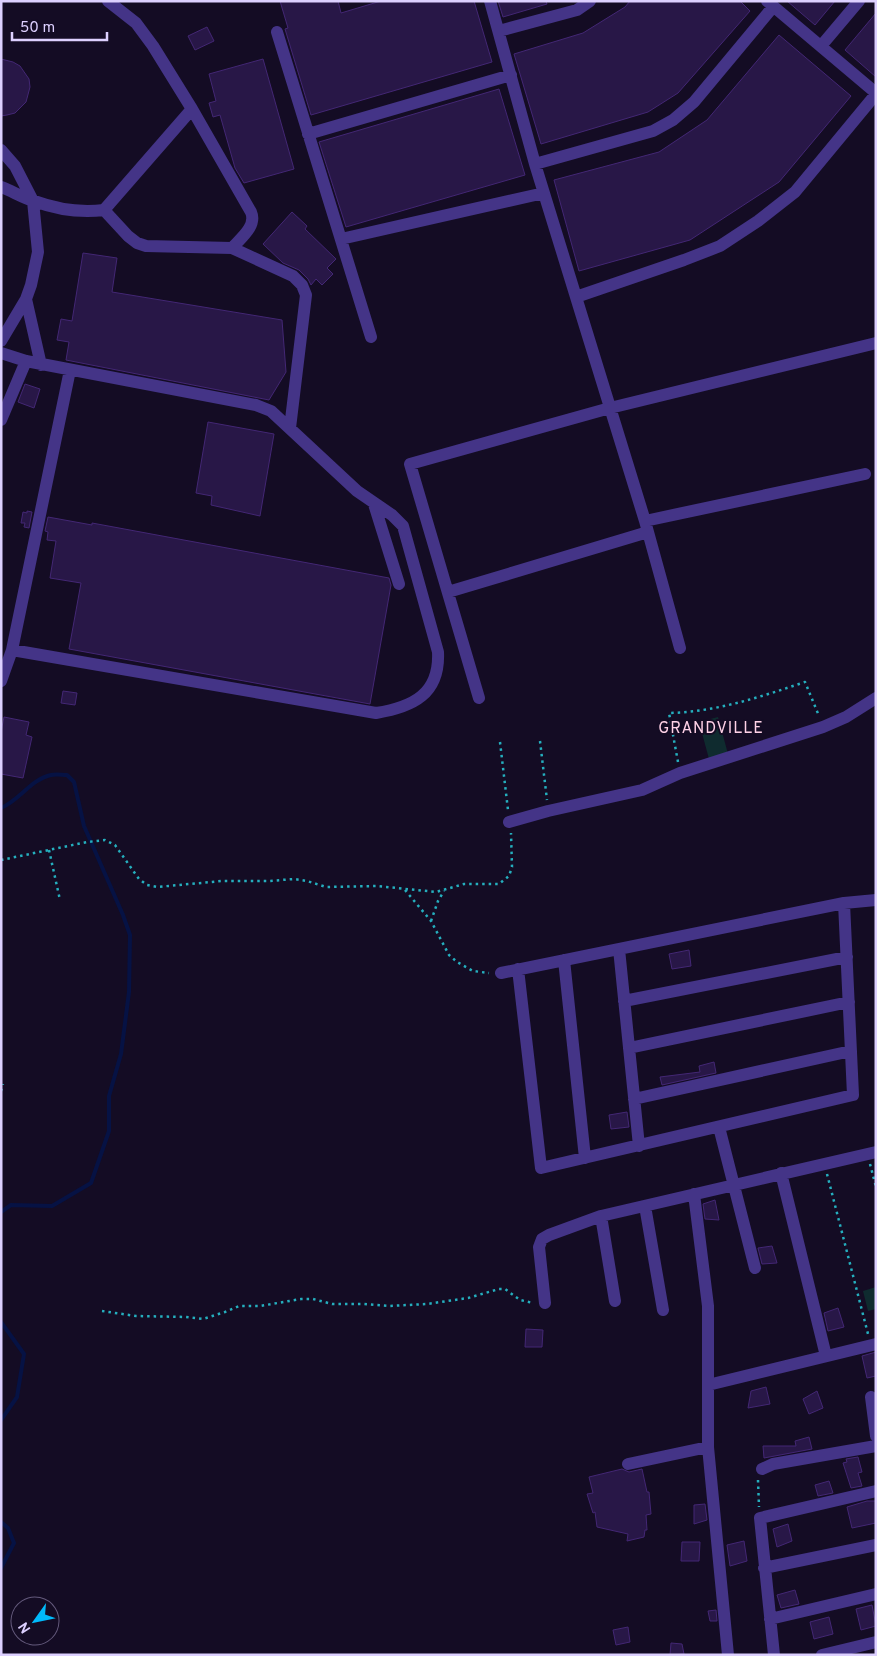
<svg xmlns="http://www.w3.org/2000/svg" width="877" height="1656" viewBox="0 0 877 1656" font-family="Overpass,sans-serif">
<rect width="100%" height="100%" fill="#140c24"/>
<!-- green -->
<path fill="#0f2b2f" d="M718,717l10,37 -19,5 -10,-37z
M876,1287v22l-8,2 -5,-20z"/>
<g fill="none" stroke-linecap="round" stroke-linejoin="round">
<!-- stream -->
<path stroke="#061244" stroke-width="4" d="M1,808c19,-8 30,-29 50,-33 5,-1 11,0 16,0l7,7 10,44 39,89 7,20 -1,57 -8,62 -12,42v35l-18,52 -39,23 -41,-1 -10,7
M1,1322l23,32 -7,43 -16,23
M1,1522l7,6 6,15 -13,25"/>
</g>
<!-- building -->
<path fill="#281747" stroke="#432774" d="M280,1h58l3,12 40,-12h93l18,61 -181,53 -26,-86 3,-1z
M498,1h48l1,3 -44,13z
M630,1h110l10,10 -72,82 -30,19 -107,32 -27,-90 69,-21 42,-26z
M787,1h48l-20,24z
M876,13v64l-31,-27z
M207,27l7,14 -19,9 -7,-14z
M779,35l72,61 -72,86 -89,58 -111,31 -25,-91 105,-28 48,-32z
M1,59l12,3 7,4 9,13 1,8 -4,15 -11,11 -8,2 -6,1z
M263,59l31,110 -50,14 -9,-15 -15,-53 -7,2 -4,-14 7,-2 -7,-27z
M499,89l26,86 -179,52 -27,-85z
M292,212l15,14 -2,3 31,30 -9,9 6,6 -11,11 -6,-6 -5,6 -3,-6 -9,-9 -16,-7 -20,-19z
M83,253l34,5 -5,34 170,28 4,52 -17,28 -203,-40 3,-18 -12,-2 4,-21 11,2z
M25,384l15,5 -6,19 -16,-6z
M208,422l66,12 -14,82 -49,-11 1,-9 -16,-3z
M27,511l5,1 -3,16 -5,-1 1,-4h-4l2,-11 4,1z
M48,517l44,8v-2l297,55 2,7 -21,119 -301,-55 12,-66 -31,-5 6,-37 -9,-1 1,-8 -3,-1z
M63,691l14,2 -2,12 -14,-2z
M4,717l25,5 -3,13 6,2 -9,41 -22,-4v-42z
M689,950l2,16 -19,3 -3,-15z
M714,1062l2,11 -54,12 -2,-8 40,-5 -1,-6z
M627,1112l2,15 -18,2 -2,-14z
M715,1200l4,20 -14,-1 -2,-15z
M772,1246l5,17 -15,1 -4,-16z
M838,1308l6,19 -16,4 -4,-18z
M526,1329l17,1 -1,17h-17z
M876,1352v24l-9,2 -5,-22z
M766,1387l4,17 -22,4 3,-17z
M817,1391l6,17 -14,6 -6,-15z
M809,1437l3,12 -48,9 -1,-12h33l-1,-5z
M858,1457l4,15 -4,1 4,13 -11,2 -8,-25 4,-1 -1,-3z
M622,1469l7,3 13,-3 5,23h2l2,22 -5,1 1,15h-2l-1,7 -17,4 1,-7 -31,-7 -2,-15 -2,1 -6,-19 6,-1 -4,-16z
M829,1481l4,12 -15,3 -3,-11z
M867,1501h9v22l-24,5 -5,-21z
M705,1504l2,16 -13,4v-19z
M788,1524l4,17 -15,6 -4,-18z
M744,1541l3,20 -17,5 -3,-21z
M682,1542h18l-1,19h-18z
M795,1590l4,14 -18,4 -4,-13z
M872,1605l4,21 -15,4 -5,-21z
M716,1610l1,11h-7l-2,-10z
M829,1617l4,17 -19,5 -4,-17z
M628,1627l2,15 -14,3 -3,-15z
M671,1643l11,1 2,10 -14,1z"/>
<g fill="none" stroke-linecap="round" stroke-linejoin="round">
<!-- path -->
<path stroke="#25afbe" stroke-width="2.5" stroke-dasharray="2.5 4" stroke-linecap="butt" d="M540,741l7,59
M500,742l8,68
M678,762l-9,-49c47,-1 91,-16 136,-31l14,34
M49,850l11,50
M1,860l86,-18 18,-2 10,5 24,34 8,6 10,2 65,-6h47l25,-2 13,2 19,6 51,-1 59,6 28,-8h35l10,-8 3,-9 -1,-34
M405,890l26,31 18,34 8,7 16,9 16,2
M431,921l7,-20 6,-10
M1,1091l2,-7
M870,1164l6,23
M827,1174l41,160
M102,1311l34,5 50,1 17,2 22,-7 14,-6h21l41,-7h12l19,5h32l25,2 38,-2 41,-6 31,-9h6l15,11 13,3
M758,1480l1,27"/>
<!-- minor -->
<path stroke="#443487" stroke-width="12" d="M108,1l28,22 17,23 39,63 59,103c6,14 -10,26 -19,36
M490,1l45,163 110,357 35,127
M767,1l109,92
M499,31l78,-21 13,-9
M277,32l94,305
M821,46l38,-45
M308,134l203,-59
M1,150l14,16 18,35 5,51 -7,33 -5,14 -25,42
M535,164l118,-33 20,-11 21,-18 79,-95
M1,187c11,4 22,11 33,14 22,8 47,12 70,9l88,-101
M104,210l24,26 9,7 9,3 86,2 61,28 9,9 4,10 -16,133
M341,239l203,-46
M576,297l108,-37 36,-14 38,-25 37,-29 81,-98
M26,299l15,66
M1,353l25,8 230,44 15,6 86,80 35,24 11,11 35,126c2,42 -25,55 -62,61l-364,-63
M1,420l25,-59
M374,504l25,80
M645,521l220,-47
M448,592l200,-60
M1,681l11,-31 58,-280
M479,698l-69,-234 200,-56 266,-65
M509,822l39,-11 94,-21 38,-17 143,-46 23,-10 30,-19
M619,949l20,197
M564,960l21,198
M518,969l23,199 312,-73 -9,-192
M501,973l343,-70 32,-3
M624,1001l223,-44
M629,1048l220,-46
M634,1099l217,-48
M719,1127l36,141
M781,1173l45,183
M694,1194l14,112v141l20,208
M645,1206l18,104
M601,1216l14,85
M545,1303l-6,-56 3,-8 7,-4 52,-19 275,-64
M708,1385l168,-41
M871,1397l5,39
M628,1464l80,-17
M762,1469l11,-5 103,-18
M764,1568l112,-23
M770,1619l106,-25
M774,1655l-14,-137 116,-27
M822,1655l54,-13"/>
</g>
<g text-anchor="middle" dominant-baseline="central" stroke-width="4" stroke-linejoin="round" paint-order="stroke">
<!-- neighbourhood labels -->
<g font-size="16" letter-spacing="1" fill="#ffd2e7" stroke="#140c24">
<text x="711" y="729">GRANDVILLE</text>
</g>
</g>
<!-- border -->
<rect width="877" height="1656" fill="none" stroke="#ddd0ff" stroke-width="5"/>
<!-- north arrow -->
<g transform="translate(35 1621) rotate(237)"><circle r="24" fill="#140c24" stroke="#645a7c"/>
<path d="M0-4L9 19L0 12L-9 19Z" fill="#00bafb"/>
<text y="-8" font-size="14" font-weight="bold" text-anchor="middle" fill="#ddd0ff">N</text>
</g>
<!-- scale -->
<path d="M12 32v8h95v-8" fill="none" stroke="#ddd0ff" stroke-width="2.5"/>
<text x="20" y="32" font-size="15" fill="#ddd0ff" stroke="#140c24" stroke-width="4" paint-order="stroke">50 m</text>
</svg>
